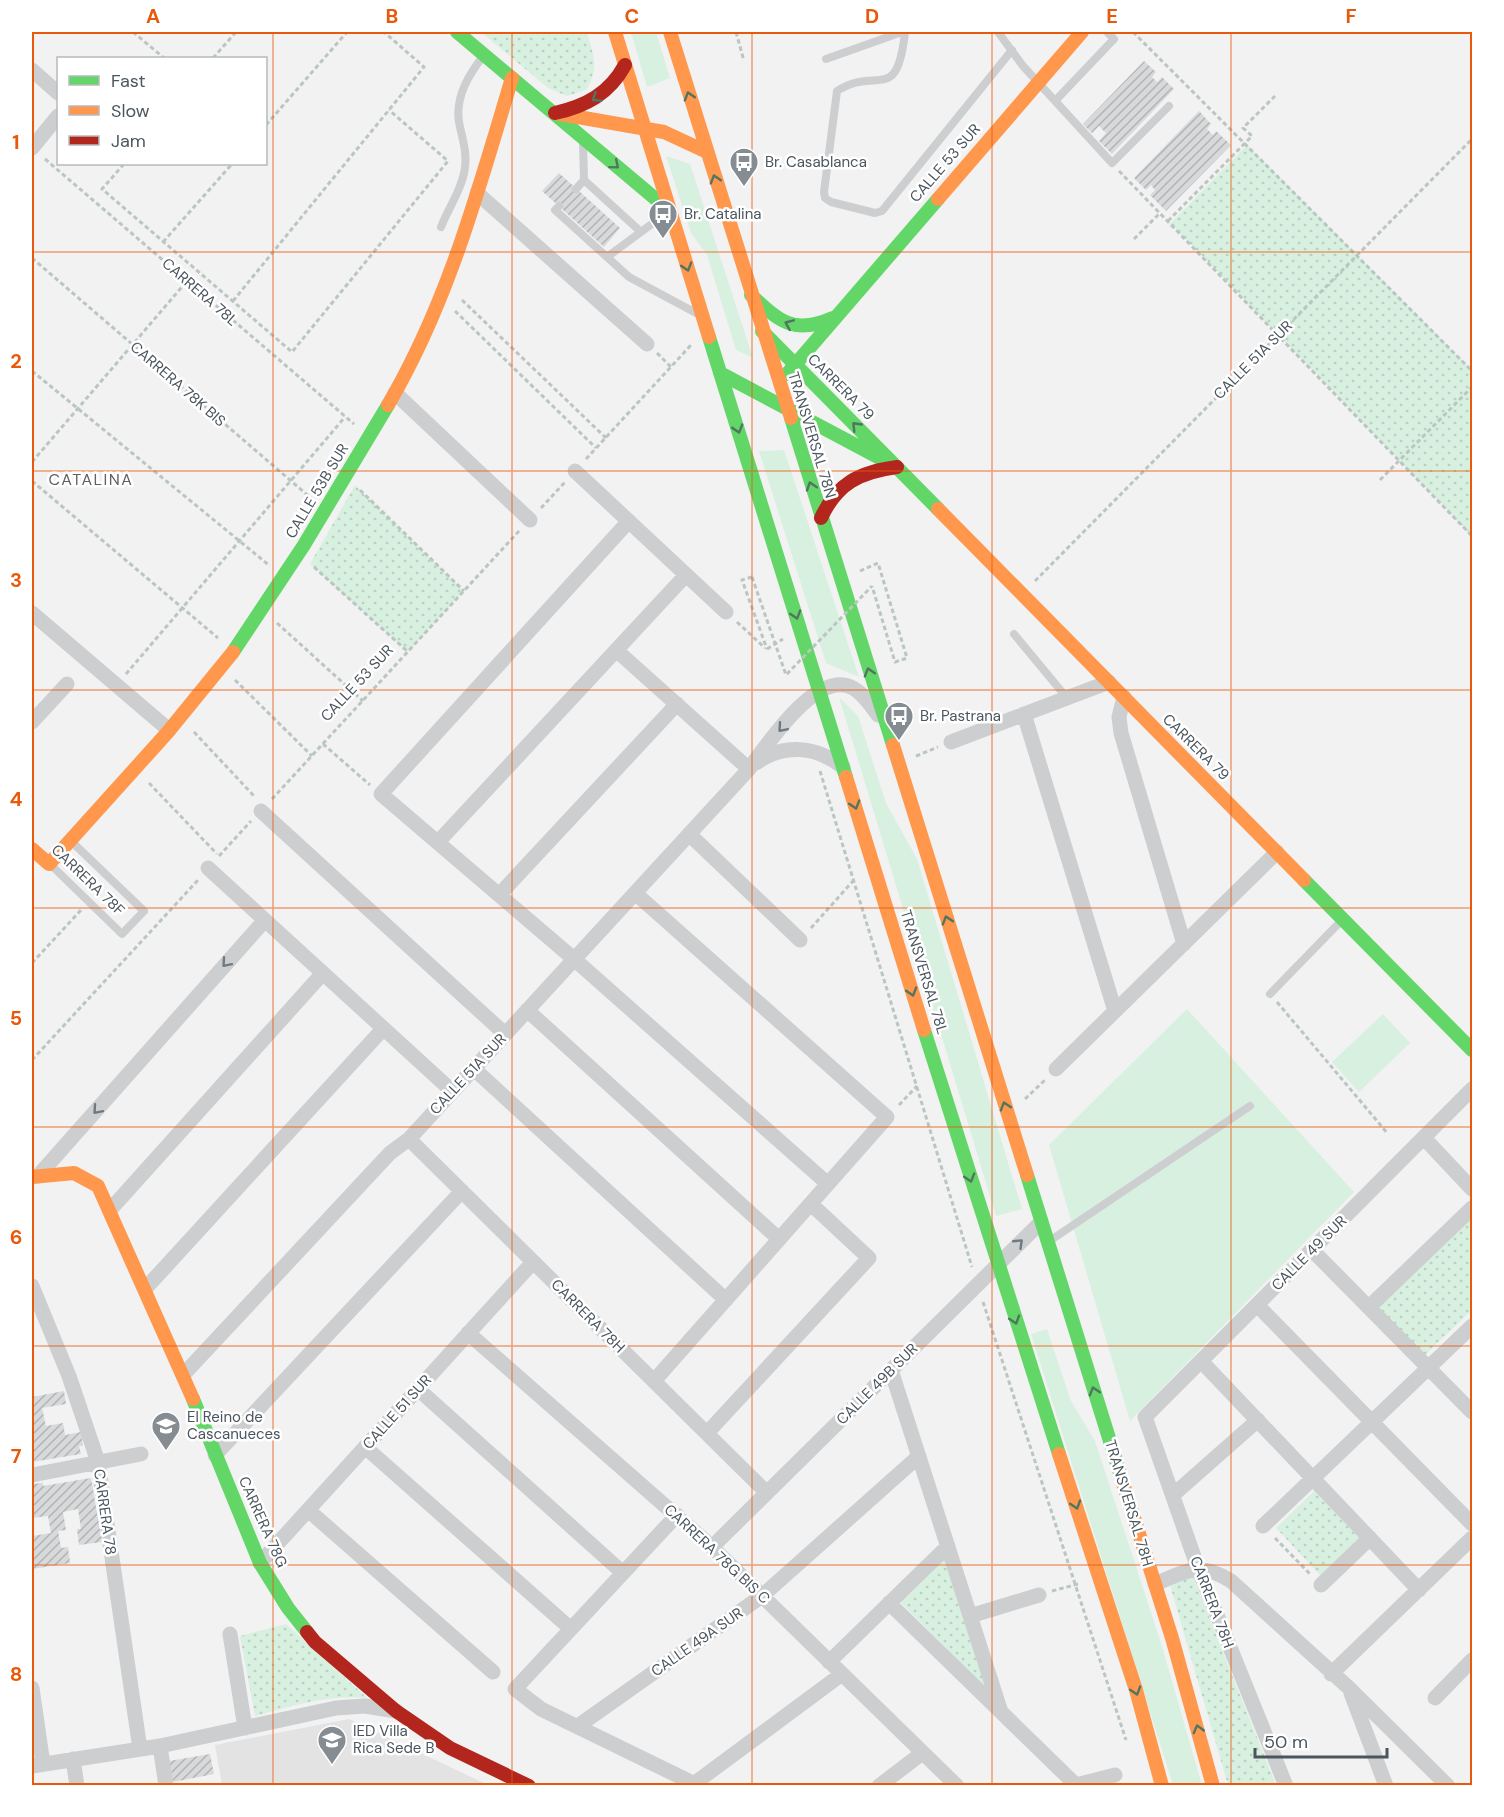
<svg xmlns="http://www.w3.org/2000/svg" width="1504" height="1817" viewBox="0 0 1504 1817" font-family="'DM Sans',sans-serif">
<defs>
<pattern id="park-dots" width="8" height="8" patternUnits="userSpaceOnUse" patternTransform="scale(1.5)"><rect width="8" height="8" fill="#d8f0e0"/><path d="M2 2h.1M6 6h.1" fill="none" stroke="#bbd0c3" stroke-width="1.8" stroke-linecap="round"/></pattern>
<pattern id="building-hatch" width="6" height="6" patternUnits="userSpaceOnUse" patternTransform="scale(1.5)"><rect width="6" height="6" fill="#d8d9da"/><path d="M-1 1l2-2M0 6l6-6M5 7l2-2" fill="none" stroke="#b1b3b4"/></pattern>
</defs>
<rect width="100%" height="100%" fill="#f2f2f2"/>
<!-- education -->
<path fill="#e4e3e4" d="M349,1719l139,66h-266l-7,-40z"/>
<!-- grass -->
<path fill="#d8f0e0" d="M631,32h25l14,46 -23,9z
M666,156l24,8 63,194 -17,-8 -29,-95 -16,-22z
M784,450l75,227 -33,-14 -67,-212z
M839,697l19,19 28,87 31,56 105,350 -26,7z
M1187,1009l167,183 -224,229 -81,-276z
M1383,1014l27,29 -51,49 -27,-30z
M1047,1329l24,72 24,40 66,202 41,142h-29l-142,-451z"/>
<!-- park -->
<path fill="url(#park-dots)" d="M481,32h106c6,23 13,36 -1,58l-19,6 -19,-8z
M1247,145l225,225v166l-301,-312 -4,3z
M355,485l109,106 -56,61 -98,-88z
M1472,1217v93l-49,47 -46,-49z
M1314,1491l45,47 -38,38 -45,-48z
M944,1560l44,129 -87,-86z
M1193,1577l83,208h-48l-58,-200z
M286,1624l81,74c-39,-4 -75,8 -112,18l-15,-80z"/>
<!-- building -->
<path fill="url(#building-hatch)" d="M1144,61l12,11 -4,5 5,5 5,-5 12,12 -62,65 -13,-13 7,-8 -7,-7 -7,7 -9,-9z
M1199,111l12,13 -4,5 6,6 3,-4 15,14 -65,66 -16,-16 5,-5 -4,-5 -5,5 -12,-12z
M559,173l61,55 -16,19 -62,-56z
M64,1391l2,13 -24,4 4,18 17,-3 2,12 16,-3 2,14h-4l2,8 -49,8v-65z
M91,1478l11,64 -23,3 -2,-16h4l-3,-20 -15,3 3,18 -8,1 3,17 7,-1 2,16 -38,6v-33l19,-3 -3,-17 -16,2v-34l11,-1v3z
M210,1754l4,20 -41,8 -4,-21z"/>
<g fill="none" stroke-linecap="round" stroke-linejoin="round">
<!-- path -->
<path stroke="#bac6c2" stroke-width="3" stroke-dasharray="4.5 3" stroke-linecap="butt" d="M133,32l31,26
M736,32l8,29
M1133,32l339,339
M213,58l23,-26
M266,125l81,-93
M45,159l309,265
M124,164l-22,25 190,163 156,-191 -59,-51
M1119,171l353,365
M1168,221l84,-85 -9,-8 32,-32
M1134,239l26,-26
M163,242l69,-78
M32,258l280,241
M462,300l144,138
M233,301l191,-234 -40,-35
M455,311l141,137
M657,353l14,14
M32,371l238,195
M586,459l105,-114
M32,462l155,-181
M1380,480l92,-93
M32,481l186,157
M360,490l104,101
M541,508l24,-26
M314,567l94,85
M860,571l18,-8 29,95 -12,4 -23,-76
M752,577l-10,3 25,69
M1035,581l437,-442
M737,622l28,26
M277,623l86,78
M767,649l16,-10
M126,674l219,-257
M235,680l77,76
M194,732l61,65
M323,744l47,41
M916,756l22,-9
M820,771l152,496
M149,783l68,71
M272,799l248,-269
M219,856l32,-35
M811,928l42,-47
M32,963l49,-53
M1277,1002l111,132
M32,1060l167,-181
M1025,1099l21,-20
M899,1105l18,-19
M983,1302l143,438
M1275,1538l35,36
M1052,1591l26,-7"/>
<!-- lane -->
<path stroke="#ccced0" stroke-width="8" d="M905,32c-8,74 -28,33 -68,59l-13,101 1,6 6,4 44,11 7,-2 130,-161
M998,32l25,34 89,97 57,-57
M826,59l76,-27
M1055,101l59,-62 -7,-7
M584,180l57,52
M576,189l8,-9 -1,-38
M559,206l-4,4 74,67 67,36
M441,227c7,-18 22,-40 24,-60 2,-16 -3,-29 -6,-45 -4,-25 10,-48 25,-67
M607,257l61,-45
M1014,634l53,64
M51,865l71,69 22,-23 -72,-69
M1270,994l72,-74
M1051,1240l199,-134"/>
<!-- street -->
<path stroke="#ccced0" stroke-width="15" d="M32,70l26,23
M32,148l26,-32
M477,193l170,151
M395,393l135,127
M575,471l151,141
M629,521l-248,273 193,165 254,225
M32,613l137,117
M616,650l133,119
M1124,697l-5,20 2,16 63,211
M1024,714l91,297
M32,722l35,-38
M951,742l158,-60
M756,763c28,-20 60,-17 87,4
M261,811l244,223
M689,834l111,106
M438,842l248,-267
M208,868l244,223
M635,893l252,224 -233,264
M499,895l178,-191
M527,1010l252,229
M473,1068l253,232
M1056,1069l221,-217
M1424,1138l48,51
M409,1139l358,354
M38,1176l227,-256
M110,1210l213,-237
M1312,1250l160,162
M32,1286l37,90 29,86 42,287
M145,1289l238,-260
M1257,1305l215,219
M1369,1307l103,-99
M468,1333l244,214 245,239
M1201,1361l218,229
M891,1370l110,342
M183,1375l207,-222 19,-14 340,-370c18,-24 68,-101 104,-81 11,6 18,18 25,27
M418,1389l205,184
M707,1433l162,-175 -58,-54
M365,1447l206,182
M215,1455l247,-264
M32,1475l109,-21
M1173,1495l85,-75
M308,1510l185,162
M677,1515l-162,174 26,20 158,77
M1263,1526l209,-200
M712,1547l329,-325
M260,1563l273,-301
M1155,1584c31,-13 45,-23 76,-3l118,107 99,98
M1321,1585l49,-47
M889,1603l187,182 39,-10
M970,1616l69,-21
M230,1634l15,94
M829,1662l119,-116
M1331,1674l141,-136
M32,1688l11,76
M1351,1693l35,93
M1435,1698l37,-38
M578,1726l184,-130 157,-140
M160,1746l6,40
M73,1759l4,27
M32,1766l128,-20 176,-38 29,-2 31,5
M695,1783l147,-109
M879,1786l42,-32
M1286,1786l-88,-218 -53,-151 327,-328"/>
<!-- fast -->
<path stroke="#63d668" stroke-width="14" d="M457,32l213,179
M751,295c29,27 43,40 82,23
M762,331l176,178
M709,337l137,440
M720,373l158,84
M787,374l151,-175
M791,418l102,327
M233,652l71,-107 84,-140
M1304,880l168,170
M924,1030l135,424
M1027,1175l96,308
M193,1399l67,164 28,45 19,24"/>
<!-- slow -->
<path stroke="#ff974d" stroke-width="14" d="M615,32l94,305
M670,32l121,386
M555,113l109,19 43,20
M938,199l144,-167
M388,405c60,-102 90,-214 124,-327
M938,509l366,371
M893,745l134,430
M846,777l78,253
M32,849l17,15 118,-131 66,-81
M32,1177l42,-4 24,13 95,213
M1059,1454l77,236 26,96
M1123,1483l49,155 41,148"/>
<!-- jam -->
<path stroke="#b3261e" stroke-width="14" d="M555,113c31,-7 54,-19 70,-48
M821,518c16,-35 39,-46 76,-51
M307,1632l8,10 81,69 54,37 79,38"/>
<!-- path-bridge -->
<path stroke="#bac6c2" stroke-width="3" stroke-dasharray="4.5 3" stroke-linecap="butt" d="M752,577l34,98 86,-89"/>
</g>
<!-- one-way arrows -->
<defs><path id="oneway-chevron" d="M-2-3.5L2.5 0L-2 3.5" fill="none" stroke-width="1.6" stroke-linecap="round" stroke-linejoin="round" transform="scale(1.5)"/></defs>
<g stroke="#507560">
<use href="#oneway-chevron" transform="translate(689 96) rotate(-107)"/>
<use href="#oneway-chevron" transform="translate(596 98) rotate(147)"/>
<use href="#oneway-chevron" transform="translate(615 165) rotate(40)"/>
<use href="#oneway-chevron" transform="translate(715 179) rotate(-107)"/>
<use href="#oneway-chevron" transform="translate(687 267) rotate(73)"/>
<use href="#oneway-chevron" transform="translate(789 324) rotate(-157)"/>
<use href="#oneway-chevron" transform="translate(856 426) rotate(-134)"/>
<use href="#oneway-chevron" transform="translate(738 429) rotate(73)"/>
<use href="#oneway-chevron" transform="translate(811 486) rotate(-108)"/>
<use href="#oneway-chevron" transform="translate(796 615) rotate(73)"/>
<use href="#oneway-chevron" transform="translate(869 672) rotate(-107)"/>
<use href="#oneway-chevron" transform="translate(855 805) rotate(73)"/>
<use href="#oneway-chevron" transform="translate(947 920) rotate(-107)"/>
<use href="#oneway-chevron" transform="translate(912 992) rotate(73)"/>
<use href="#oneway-chevron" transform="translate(1005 1106) rotate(-107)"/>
<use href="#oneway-chevron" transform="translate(970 1178) rotate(73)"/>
<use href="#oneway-chevron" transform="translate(1015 1320) rotate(72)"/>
<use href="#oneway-chevron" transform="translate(1094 1391) rotate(-107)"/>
<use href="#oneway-chevron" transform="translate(1076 1505) rotate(72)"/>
<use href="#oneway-chevron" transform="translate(1136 1691) rotate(73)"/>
<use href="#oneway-chevron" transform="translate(1198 1729) rotate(-105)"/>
</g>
<g stroke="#717980">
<use href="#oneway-chevron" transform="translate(782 728) rotate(131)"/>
<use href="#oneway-chevron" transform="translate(226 963) rotate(131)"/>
<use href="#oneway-chevron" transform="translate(97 1110) rotate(131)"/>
<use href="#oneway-chevron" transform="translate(1019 1243) rotate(-44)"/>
</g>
<!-- grid -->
<path fill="none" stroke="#e8590c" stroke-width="1.5" stroke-opacity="0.55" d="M273,32v1754M512,32v1754M752,32v1754M992,32v1754M1231,32v1754M32,252h1440M32,471h1440M32,690h1440M32,908h1440M32,1127h1440M32,1346h1440M32,1565h1440"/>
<!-- icons -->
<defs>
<g id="bus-pin" transform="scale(1.5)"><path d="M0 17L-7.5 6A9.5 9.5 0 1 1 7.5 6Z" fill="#858c92" stroke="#fff"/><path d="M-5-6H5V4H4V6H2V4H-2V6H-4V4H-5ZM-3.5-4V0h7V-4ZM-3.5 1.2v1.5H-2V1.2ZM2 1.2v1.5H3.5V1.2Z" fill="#fff"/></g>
<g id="university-pin" transform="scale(1.5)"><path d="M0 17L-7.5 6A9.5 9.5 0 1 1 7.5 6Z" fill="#858c92" stroke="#fff"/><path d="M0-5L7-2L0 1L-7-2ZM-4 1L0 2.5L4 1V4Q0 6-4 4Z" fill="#fff"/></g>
<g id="school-pin" transform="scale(1.5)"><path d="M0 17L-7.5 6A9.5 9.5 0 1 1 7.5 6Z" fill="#858c92" stroke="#fff"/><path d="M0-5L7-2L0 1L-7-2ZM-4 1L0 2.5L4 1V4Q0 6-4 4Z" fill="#fff"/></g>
</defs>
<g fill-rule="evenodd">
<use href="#bus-pin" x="744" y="162"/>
<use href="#bus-pin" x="663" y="214"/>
<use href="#bus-pin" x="899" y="716"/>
<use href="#university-pin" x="166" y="1426"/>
<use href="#school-pin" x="332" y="1740"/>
</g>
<g text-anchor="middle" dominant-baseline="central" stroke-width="5" stroke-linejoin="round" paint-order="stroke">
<!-- poi labels -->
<g font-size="15" fill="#4a555e" stroke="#fff" text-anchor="start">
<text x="765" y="162">Br. Casablanca</text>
<text x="684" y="214">Br. Catalina</text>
<text x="920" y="716">Br. Pastrana</text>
<text x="187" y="1417">El Reino de<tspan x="187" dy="17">Cascanueces</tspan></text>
<text x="353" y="1731">IED Villa<tspan x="353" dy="17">Rica Sede B</tspan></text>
</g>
<!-- street labels -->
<g font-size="15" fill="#4a555e" stroke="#fff">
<text transform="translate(945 163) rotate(-49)">CALLE 53 SUR</text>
<text transform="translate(200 292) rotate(41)">CARRERA 78L</text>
<text transform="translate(1253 360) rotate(-45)">CALLE 51A SUR</text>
<text transform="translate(178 384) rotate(41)">CARRERA 78K BIS</text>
<text transform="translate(841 387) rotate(45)">CARRERA 79</text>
<text transform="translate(812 435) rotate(73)">TRANSVERSAL 78N</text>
<text transform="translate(317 491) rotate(-59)">CALLE 53B SUR</text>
<text transform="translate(357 683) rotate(-47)">CALLE 53 SUR</text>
<text transform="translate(1196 747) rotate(45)">CARRERA 79</text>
<text transform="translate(88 880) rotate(44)">CARRERA 78F</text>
<text transform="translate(924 972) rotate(73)">TRANSVERSAL 78L</text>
<text transform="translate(468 1074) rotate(-47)">CALLE 51A SUR</text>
<text transform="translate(1309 1253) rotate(-45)">CALLE 49 SUR</text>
<text transform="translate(588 1316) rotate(45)">CARRERA 78H</text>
<text transform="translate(877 1384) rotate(-45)">CALLE 49B SUR</text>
<text transform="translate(397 1412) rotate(-48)">CALLE 51 SUR</text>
<text transform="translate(1129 1503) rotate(73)">TRANSVERSAL 78H</text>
<text transform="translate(105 1512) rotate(82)">CARRERA 78</text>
<text transform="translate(263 1522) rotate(66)">CARRERA 78G</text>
<text transform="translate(717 1554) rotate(43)">CARRERA 78G BIS C</text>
<text transform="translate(1212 1602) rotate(69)">CARRERA 78H</text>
<text transform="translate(697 1642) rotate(-35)">CALLE 49A SUR</text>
</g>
<!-- neighbourhood labels -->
<g font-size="16" letter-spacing="1.5" fill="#5e6266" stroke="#fff">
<text x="91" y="479">CATALINA</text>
</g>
</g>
<!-- border -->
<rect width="1504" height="1817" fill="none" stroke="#ffffff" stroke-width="66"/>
<!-- legend -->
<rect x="57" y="57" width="210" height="108" fill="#ffffff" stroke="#b7bbbf" stroke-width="1.5"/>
<rect x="69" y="76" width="30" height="9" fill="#63d668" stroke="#b7bbbf" stroke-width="1.5"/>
<text x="111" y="87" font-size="18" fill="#4a555e">Fast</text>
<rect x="69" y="106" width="30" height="9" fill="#ff974d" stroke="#b7bbbf" stroke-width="1.5"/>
<text x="111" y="117" font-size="18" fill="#4a555e">Slow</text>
<rect x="69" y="136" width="30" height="9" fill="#b3261e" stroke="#b7bbbf" stroke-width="1.5"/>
<text x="111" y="147" font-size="18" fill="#4a555e">Jam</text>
<!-- scale -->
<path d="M1255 1748v9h132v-9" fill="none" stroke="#4a555e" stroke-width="3"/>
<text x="1264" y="1748" font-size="18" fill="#4a555e" stroke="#ffffff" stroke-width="4.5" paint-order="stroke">50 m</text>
<rect x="33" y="33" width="1438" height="1751" fill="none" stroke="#e8590c" stroke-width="2"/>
<g font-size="20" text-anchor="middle" font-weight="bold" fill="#e8590c">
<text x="153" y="23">A</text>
<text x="392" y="23">B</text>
<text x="632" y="23">C</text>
<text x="872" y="23">D</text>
<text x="1112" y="23">E</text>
<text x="1351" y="23">F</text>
<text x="16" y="149">1</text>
<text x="16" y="368">2</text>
<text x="16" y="587">3</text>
<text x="16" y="806">4</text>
<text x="16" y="1025">5</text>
<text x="16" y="1244">6</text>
<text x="16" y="1463">7</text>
<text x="16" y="1681">8</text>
</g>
</svg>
